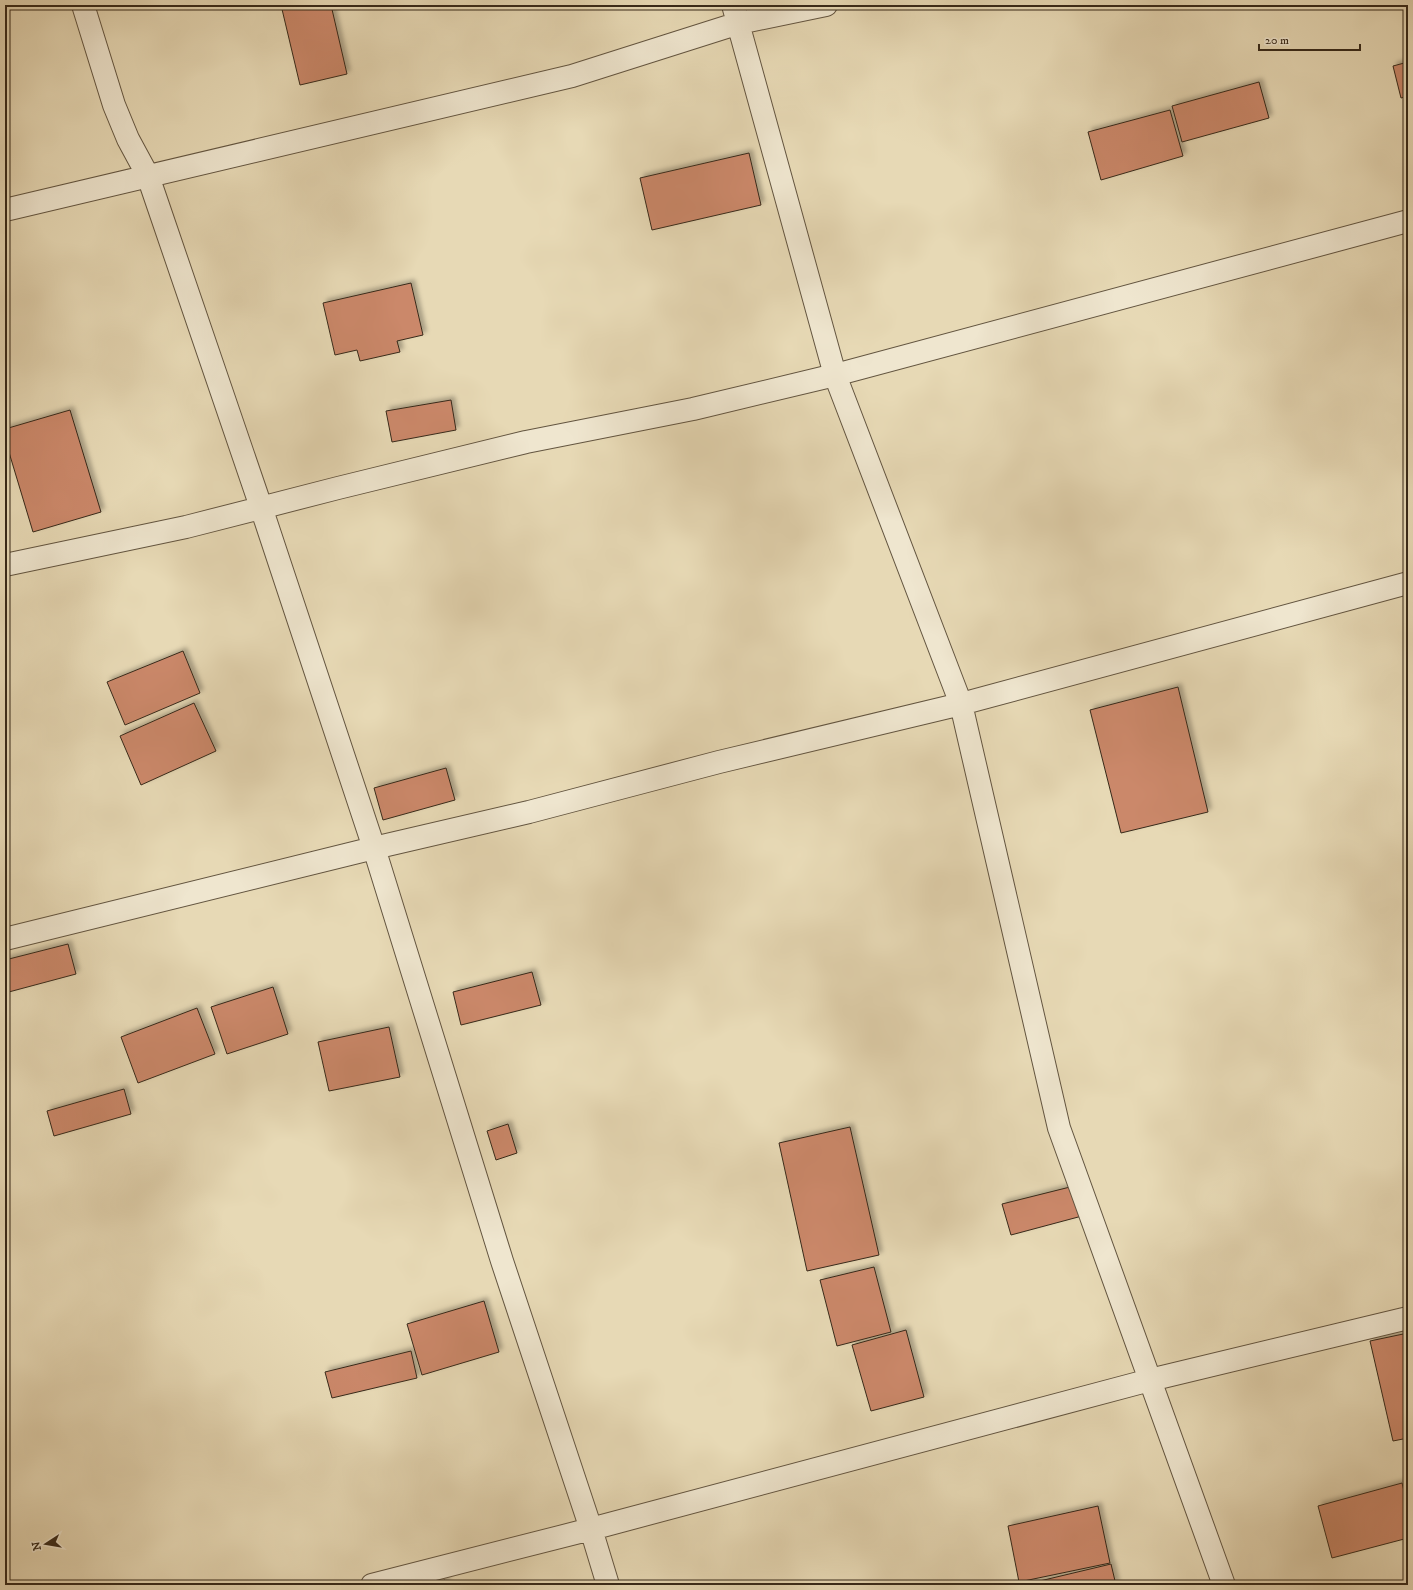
<svg xmlns="http://www.w3.org/2000/svg" width="1413" height="1590" viewBox="0 0 1413 1590" font-family="'IM FELL DW Pica',serif">
<defs>
<filter id="shadow"><feDropShadow dx="3.5" dy="-3.5" stdDeviation="2" flood-color="#0004"/></filter>
</defs>
<rect width="100%" height="100%" fill="#e7d9b5"/>
<filter id="stains"><feTurbulence type="fractalNoise" baseFrequency=".005" numOctaves="4"/><feColorMatrix values="0 0 0 0 .2 0 0 0 0 .09 0 0 0 0 .02 0 0 0 .5 -.17"/></filter>
<radialGradient id="worn" r=".72"><stop offset=".6" stop-color="#630" stop-opacity="0"/><stop offset="1" stop-color="#630" stop-opacity=".3"/></radialGradient>
<!-- building -->
<path fill="#cb886b" stroke="#372919" filter="url(#shadow)" d="M281,5h50l16,69 -47,11z
M1408,62v34l-7,2 -8,-32z
M1259,82l10,36 -87,24 -10,-36z
M1170,110l13,46 -82,24 -13,-48z
M749,153l12,52 -109,25 -12,-52z
M411,283l12,52 -26,6 3,11 -40,9 -3,-11 -22,5 -12,-52z
M451,400l5,30 -64,12 -6,-31z
M70,410l31,102 -68,20 -28,-93v-10z
M183,651l17,42 -75,32 -18,-43z
M1178,687l30,125 -87,21 -31,-123z
M194,703l22,48 -75,34 -21,-49z
M446,768l9,32 -72,20 -9,-32z
M68,944l8,30 -71,19v-33z
M532,972l9,33 -80,20 -8,-33z
M273,987l15,47 -61,20 -16,-47z
M197,1008l18,46 -77,29 -17,-46z
M389,1027l11,50 -71,14 -11,-49z
M124,1089l7,25 -77,22 -7,-25z
M508,1124l9,29 -21,7 -9,-29z
M850,1127l29,128 -72,16 -28,-128z
M1074,1186l8,30 -71,19 -9,-31z
M874,1267l17,65 -54,14 -17,-66z
M484,1301l15,51 -77,23 -15,-51z
M906,1330l18,67 -53,14 -19,-66z
M1408,1333v105l-15,3 -23,-100z
M411,1351l6,27 -85,20 -7,-26z
M1402,1483l6,24v31l-76,20 -14,-52z
M1098,1506l12,57 -91,19 -11,-56z
M1111,1564l5,21h-93z
M445,1580l2,5h-19z"/>
<g fill="none" stroke-linecap="round" stroke-linejoin="round">
<!-- minor casing -->
<g stroke="#635540" stroke-width="24">
<path id="minor" d="M83,5l31,100 14,34 20,37 113,331 113,341 128,413 89,268 17,56
M733,5l102,370 126,329 98,424 165,457
M5,210l567,-134 167,-53 87,-18
M5,565l181,-38 152,-39 188,-46 167,-33 142,-34 573,-154
M5,939l369,-91 155,-36 190,-50 242,-58 447,-121
M372,1585l219,-56 559,-149 258,-62"/>
</g>
<!-- minor -->
<use href="#minor" stroke="#efe6cf" stroke-width="22"/>
</g>
<!-- margin -->
<rect width="1413" height="1590" fill="none" stroke="#e7d9b5" stroke-width="20"/>
<rect x="6" y="6" width="1401" height="1578" fill="none" stroke="#372919" stroke-width="2"/>
<rect x="10" y="10" width="1393" height="1570" fill="none" stroke="#372919"/>
<!-- north arrow -->
<g transform="translate(46 1544) rotate(258)" stroke="#efe6cf" stroke-width="3" paint-order="stroke">
<path d="M0-3L7 15L0 10L-7 15Z" fill="#372919"/>
<text y="-6" font-size="11" font-weight="bold" text-anchor="middle" fill="#372919">N</text>
</g>
<!-- scale -->
<path d="M1259 44v6h101v-6" fill="none" stroke="#372919" stroke-width="2"/>
<text x="1265" y="44" font-size="12" fill="#372919" stroke="#efe6cf" stroke-width="3" paint-order="stroke">20 m</text>
<rect width="100%" height="100%" filter="url(#stains)"/>
<rect width="100%" height="100%" fill="url(#worn)"/>
</svg>
